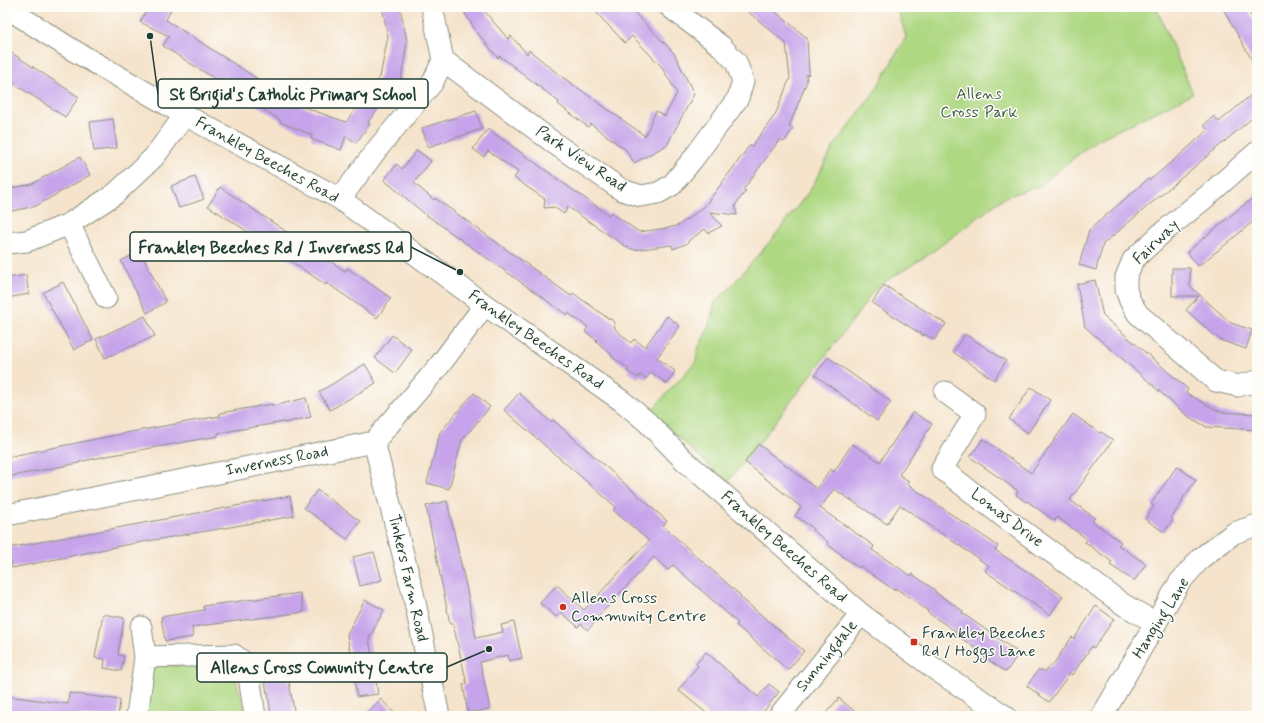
<svg xmlns="http://www.w3.org/2000/svg" width="1264" height="723" viewBox="0 0 1264 723" font-family="Mynerve,sans-serif">
<rect width="100%" height="100%" fill="#fdfcf7"/>
<filter id="ink" filterUnits="userSpaceOnUse"><feTurbulence type="fractalNoise" baseFrequency=".025" numOctaves="2"/><feDisplacementMap in="SourceGraphic" scale="8" xChannelSelector="R" yChannelSelector="G"/><feConvolveMatrix kernelMatrix="1 2 1 2 8 2 1 2 1" color-interpolation-filters="sRGB"/></filter>
<filter id="wash" filterUnits="userSpaceOnUse"><feTurbulence type="fractalNoise" baseFrequency=".012" numOctaves="4" result="noise"/><feDisplacementMap in="SourceGraphic" scale="16" xChannelSelector="R" yChannelSelector="G"/><feGaussianBlur stdDeviation="0.9" result="paint"/><feColorMatrix in="noise" values="0 0 0 0 0 0 0 0 0 0 0 0 0 0 0 0 0 1.4 0 .05"/><feComposite in="paint" operator="in"/></filter>
<g filter="url(#wash)">
<rect width="100%" height="100%" fill="#f5e3cb"/>
<!-- green -->
<path fill="#afd883" stroke="#678a5c" d="M893,7h263l37,87 -98,47 -56,45 -34,11 -74,56 -56,35 -16,24 -99,130 -33,41 -76,-72 45,-50 2,-13 10,-19 7,-27 13,-12 45,-52 37,-48 24,-44 41,-55 31,-54 -6,-21z
M231,665l13,41 1,10h-99l1,-50z"/>
<g id="blocks">
<!-- building -->
<path fill="#c6a3ea" d="M148,7h24l-6,13 115,74 -3,4 68,24 34,-45 8,-41 -6,-29h18l7,35 -6,37 -33,43 2,2 -14,19 -10,-7 -5,14 -30,-11 1,-4 -32,-13v-2l-117,-74 6,-10 -29,-14z
M461,7h20l27,32 3,-3 16,18 2,-4 28,23 88,63 11,-25 9,5 12,-23 -16,-27 -29,-30 -7,7 -34,-36h38l45,46 20,41 -27,51 -33,18 -8,-13 -35,-26 -3,3 -30,-23 1,-2 -59,-46 -2,2 -22,-27z
M742,7h28l37,31 2,36 -3,1 1,6 -18,46 4,2 -9,13 -4,-3 -37,51 3,1 -11,14 2,10 -28,-3 13,14 -14,7 -3,-4 -17,12v2l-15,6 -1,-4 -38,5 -9,-4 -57,-39 -4,7 -10,-7 -10,1 1,-9 -31,-21 4,-6 -30,-21 -4,6 -11,-8 15,-20 85,61 36,25 2,-3 28,20 29,-4 11,-3 25,-18 46,-62 2,1 23,-31 15,-37 -4,-35z
M1222,7h24l11,18v44z
M7,50l72,47 -14,20 -58,-38z
M1257,90v24l-154,130 -7,26 -17,-5 10,-35 59,-51 2,1 31,-26 27,-24 -4,-5 10,-9 5,6z
M476,111l6,18 -54,18 -6,-19z
M113,119l4,29 -23,3 -4,-29z
M417,150l14,11 -17,22 20,17 1,-2 136,98 2,-3 36,26h2l3,4 1,6 16,14 3,-4 11,8 22,-31 13,10 -23,32 18,13 -8,13 -16,-12 -5,7 -6,-4 -2,3 -11,-7 2,-2 -18,-13 1,-1 -16,-14 1,-1 -12,-8 3,-5 -20,-14 -1,2 -142,-101 -41,-34 13,-16 5,5z
M80,157l10,18 -54,31 -29,6v-23l25,-5z
M195,177l9,22 -25,9 -8,-22z
M220,187l125,84 2,-3 44,30 -14,20 -50,-35 -1,2 -65,-44v-1l-53,-34z
M1257,194v24l-32,27 -27,21 -11,-14z
M140,251l26,51 -19,11 -26,-52z
M1172,268h18v18l41,37 21,7 -6,19 -26,-9 -34,-30 13,-14h-27z
M26,275l3,19 -22,4v-20z
M1095,280l8,36 85,73 -2,4 34,19 37,2v16l-50,-3 -18,-10 -36,-31h1l-69,-59 -8,-43z
M63,282l30,58 -19,10 -31,-57z
M884,285l62,39 -12,16 -9,-6 -1,2 -52,-33z
M145,316l10,20 -50,22 -9,-19z
M965,334l41,27 -12,19 -41,-28z
M392,335l20,15 -17,23 -20,-15z
M828,357l63,45 -14,19 -62,-46z
M365,364l11,19 -46,27 -11,-18z
M1031,387l19,13 -22,33 -19,-14z
M474,393l16,14 -28,33 -13,49 -22,-6 13,-51z
M519,393l32,29 2,-2 114,101 -4,5 78,70 -1,1 64,54 -16,19 -52,-45 2,-2 -65,-58 -5,5 -14,-13 -59,63 1,1 -8,9 -7,-6 -3,3 -17,-15 -5,5 -16,-14 17,-18 27,25 65,-69 -36,-31 3,-3 -7,-6 -105,-91z
M306,398l5,19 -27,6v-1l-66,11v3l-111,20 -28,6v1l-72,14v-20l124,-25 89,-16v-3l52,-9 1,2z
M913,412l19,12 -33,51 10,6 -2,3 91,62 -3,4 68,46 -13,19 -65,-44 4,-5 -89,-61 -13,19 -53,-35 -14,19 54,38 -2,4 39,26 1,-2 23,16v2l28,19 -1,2 57,40 -13,19 -25,-17 1,-2 -28,-20 1,-2 -28,-19 1,-1 -16,-12 -17,-11 -1,2 -34,-24 -1,2 -17,-12v-1l-15,-11 1,-2 -16,-12 1,-2 -18,-12 6,-9 -56,-45 13,-18 59,45 13,-20 4,3 18,-28 28,18z
M1073,414l27,19 1,-1 12,8 -43,60 25,18 -3,3 29,21 -3,3 28,19 -12,17 -24,-16 2,-3 -27,-20 2,-3 -30,-22 -2,4 -28,-20 -1,1 -10,-7 2,-4 -48,-34 13,-18 48,34z
M1177,466l19,14 -14,20 1,1 -12,17 2,2 -9,12 -19,-13 9,-13 -3,-2z
M317,490l43,31 -13,18 -43,-31z
M290,496l4,20 -169,29 -113,23 -4,-20z
M447,501l19,85 10,52 27,-6 -2,-7 13,-3 8,36 -13,3 -1,-6 -28,7 10,47 -22,4 -5,-28 4,-1 -14,-60h-3l-24,-118z
M374,552l8,28 -22,6 -7,-29z
M300,593l4,19 -112,15 1,10 -28,4 -4,-24 43,-7 -1,-4z
M365,600l19,10 -15,28 9,56 -21,3 -10,-63z
M1096,606l18,13 -20,29 -2,-2 -20,29 -2,-2 -21,29 -22,-16 11,-16h5l2,2 5,-7 2,1 20,-29 2,2z
M103,614l21,4 -6,37 6,1 -3,15 -17,-3 1,-9 -10,-1z
M706,652l52,45 11,-13 10,8 -19,24h-50l-32,-26 20,-24 -2,-2z
M285,659l10,57h-24l-3,-24 -1,1 -5,-30z
M69,693l51,7 -2,16h-111v-20l61,8z
M839,698l21,18h-37z
M381,699l16,17h-34z"/>
</g>
</g>
<g filter="url(#ink)">
<use href="#blocks" fill-opacity="0" stroke="#8a9080" stroke-width="1"/>
<g fill="none" stroke-linecap="round" stroke-linejoin="round">
<!-- minor casing -->
<g stroke="#8a9080" stroke-width="23">
<path id="minor" d="M7,8l64,41 114,66 155,84 145,106 137,96 25,21 37,38 177,154 78,58 66,44
M443,60l111,83 68,47 19,6 17,-3 14,-8 21,-26 45,-61 5,-17 -7,-19 -15,-16 -51,-39
M1257,152l-51,45 -44,36 -29,27 -7,17v13l4,11 8,13 78,67 22,5 19,-5
M340,199l38,-51 55,-66 10,-22 -11,-53
M69,224l37,74
M7,243l20,-2 42,-17 46,-30 39,-37 31,-42
M945,392l30,22 -33,55 63,49 119,87 32,18
M374,442l39,151 26,123
M7,515l367,-73 65,-76 46,-61
M141,627l4,30
M137,716l8,-59 89,-2 8,6 6,9 7,46
M779,716l82,-102
M1102,716l77,-133 22,-25 33,-25 23,-8"/>
</g>
<!-- minor -->
<use href="#minor" stroke="#fff" stroke-width="21"/>
</g>
</g>
<!-- markers -->
<g fill="#c8321e" stroke="#fdfcf7" stroke-width="1.5">
<circle cx="563" cy="607" r="4"/>
<rect x="910" y="638" width="8" height="8" rx="2"/>
</g>
<g text-anchor="middle" dominant-baseline="central" stroke-width="3" stroke-linejoin="round" paint-order="stroke">
<!-- park labels -->
<g font-size="16" fill="#3c5c44" stroke="#fdfcf7">
<text x="979" y="94">Allens<tspan x="979" dy="18">Cross Park</tspan></text>
</g>
<!-- street labels -->
<g font-size="16" fill="#1f3d34" stroke="#fdfcf7">
<text transform="translate(581 159) rotate(34)">Park View Road</text>
<text transform="translate(267 160) rotate(29)">Frankley Beeches Road</text>
<text transform="translate(1156 242) rotate(-44)">Fairway</text>
<text transform="translate(536 340) rotate(35)">Frankley Beeches Road</text>
<text transform="translate(277 461) rotate(-11)">Inverness Road</text>
<text transform="translate(1007 518) rotate(37)">Lomas Drive</text>
<text transform="translate(784 547) rotate(41)">Frankley Beeches Road</text>
<text transform="translate(408 578) rotate(77)">Tinkers Farm Road</text>
<text transform="translate(1161 618) rotate(-58)">Hanging Lane</text>
<text transform="translate(827 656) rotate(-51)">Sunningdale</text>
</g>
<!-- poi labels -->
<g font-size="16" fill="#1f3d34" stroke="#fdfcf7" text-anchor="start">
<text x="571" y="598">Allens Cross<tspan x="571" dy="18">Community Centre</tspan></text>
<text x="922" y="633">Frankley Beeches<tspan x="922" dy="18">Rd / Hoggs Lane</tspan></text>
</g>
</g>
<!-- callouts -->
<path fill="none" stroke="#1f3d34" stroke-width="1.5" d="M150 36L158 94M460 272L411 247M489 649L447 667"/>
<g fill="#1f3d34" stroke="#fdfcf7" stroke-width="1.5">
<circle cx="150" cy="36" r="4"/>
<circle cx="460" cy="272" r="4"/>
<circle cx="489" cy="649" r="4"/>
</g>
<g fill="#fdfcf7" stroke="#1f3d34" stroke-width="1.5">
<rect x="158" y="79" width="270" height="29" rx="4"/>
<rect x="130" y="232" width="281" height="29" rx="4"/>
<rect x="197" y="653" width="250" height="29" rx="4"/>
</g>
<g font-size="17" text-anchor="middle" font-weight="bold" fill="#1f3d34">
<text x="293" y="100">St Brigid's Catholic Primary School</text>
<text x="271" y="253">Frankley Beeches Rd / Inverness Rd</text>
<text x="322" y="673">Allens Cross Comunity Centre</text>
</g>
<!-- margin -->
<rect width="1264" height="723" fill="none" stroke="#fdfcf7" stroke-width="24"/>
</svg>
